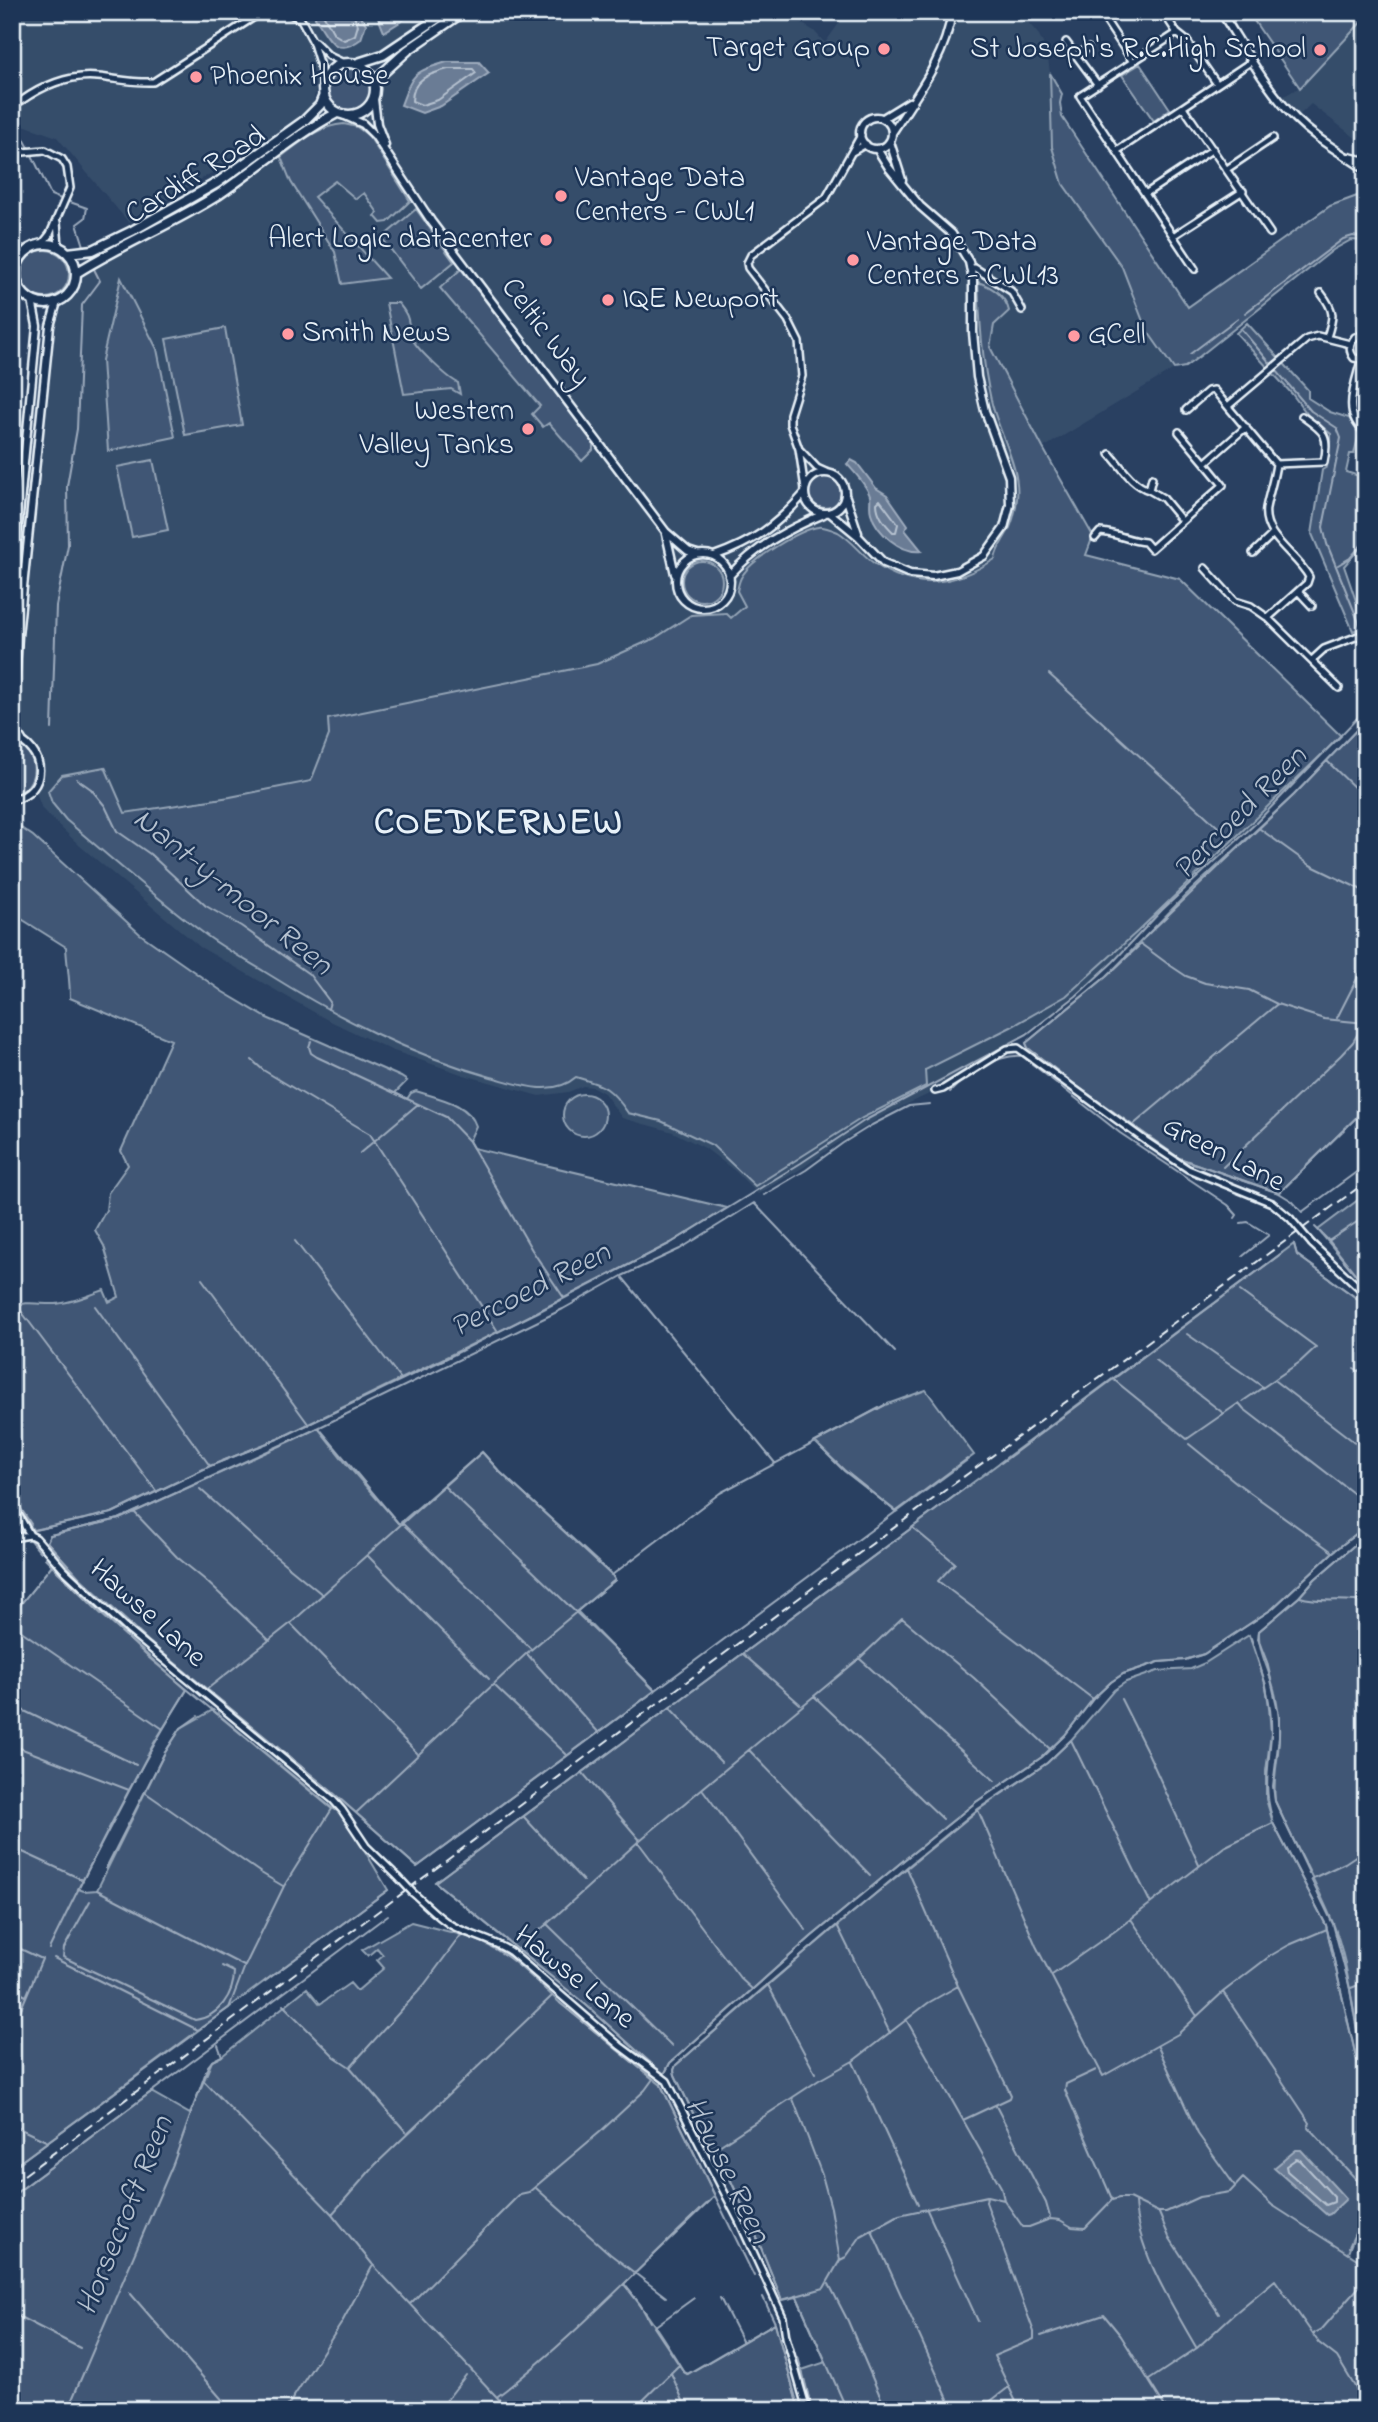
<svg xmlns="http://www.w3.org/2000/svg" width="1378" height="2422" viewBox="0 0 1378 2422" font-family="'Indie Flower',sans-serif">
<rect width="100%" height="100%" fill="#294061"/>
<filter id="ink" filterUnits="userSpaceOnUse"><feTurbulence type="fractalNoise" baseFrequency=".0143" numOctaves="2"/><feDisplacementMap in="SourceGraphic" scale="14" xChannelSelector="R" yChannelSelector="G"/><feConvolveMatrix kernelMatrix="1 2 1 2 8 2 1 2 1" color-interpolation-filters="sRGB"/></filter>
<g filter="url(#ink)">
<!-- built -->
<path fill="#364d6b" d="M12,12h419l-26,24 -24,16 -24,5 -9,-1 -14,5 -16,15 -5,28 -19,19 -165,100 -72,-86 -42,-15 -3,-3z
M463,12h320l31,19 11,12 22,-31 173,1 19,22 8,17 3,21 2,74 11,37 59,83 24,62 28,40 -131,79 50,88 -7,19 94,24 161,157 -86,88 -93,86 -49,52 -63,54 -34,23 -3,9 -84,46 -45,21 -51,31 -29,21 -46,27 -23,-23 -30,-23 -32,-16 -51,-14 -18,-25 -11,-6 -10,-1 -15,6 -29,4 -75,-21 -73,-25 -65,-31 -126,-72 -121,-102 -37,-36 -8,-22 5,-24 -23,-32 -3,-19 33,-348 11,-62 13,-10 5,-9 1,-10 91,-48 170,-112 13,3 16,-6 8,-11v-18z
M1248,12h118v118l-9,9 -46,-35 -16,15 -16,-20 21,-12z"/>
<!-- green -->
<path fill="#415774" stroke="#94a4b6" stroke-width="2" d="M1248,12h118v5l-66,71z
M1140,64l30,45 -16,12 -32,-46z
M328 90a21 21 0 1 1 42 0a21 21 0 1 1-42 0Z
M1050,73l12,21 -2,9 2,14 126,190 142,-101 30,-11 6,6v40l-15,-1 -18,10 -133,106 -15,11 -11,2 -28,-40 -24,-62 -59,-83 -11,-37z
M344,124l13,3 12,9 41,65 -22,21 -7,1 -6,-7 3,-3 -14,-20 -8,6 -21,-18 -21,16 73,81 -45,6 -7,-32 -44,-70 -10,-25c20,-15 37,-31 63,-33z
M416,209l38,53 -33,27 -39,-51z
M21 274a24 24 0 1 1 48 0a24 24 0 1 1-48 0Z
M461,269l132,173v8l-11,11 -33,-38 -6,4 -11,-13 8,-8 -100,-118z
M121,278l36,71 18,88 -67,14 -6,-91z
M978,282c15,5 27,13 31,29l-15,14 -4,22 53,101 50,88 -7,19 94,24 161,157 -203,195 -72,65 -55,31 -86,43 1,16 -64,32 -107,68 -43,-41 -51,-24 -33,-8c-18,-26 -22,-27 -52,-36 -24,21 -58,7 -85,0 -83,-23 -154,-60 -226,-105 -21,-13 -44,-25 -63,-40 -47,-35 -91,-74 -136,-112l-14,-17 -4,-12 14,-16 43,-8 20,46 105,-16 81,-16 18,-46 -1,-16 269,-55 58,-26 36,-23 35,-2 5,5 14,-12 -8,-15c1,-4 2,-11 5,-15 10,-17 57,-46 76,-49 5,-1 15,3 20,5 14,8 24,23 37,32 41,28 80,21 120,-5 2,-10 6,-15 11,-24 6,-9 10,-25 11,-36 4,-32 -19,-67 -26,-99 -9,-39 -11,-78 -13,-118z
M386,303h12c15,17 8,20 15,37 5,10 35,38 45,43l2,11 -9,-5 -47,5z
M1247,323l61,67v8l22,14 19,6 10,16 -5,20h-4l-4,18 20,6v63l-22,25 21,61 -12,4 -41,-97 10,-64 5,-3 4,-33 -23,-19 -16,-21 -56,-61z
M225,328l17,97 -57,10 -19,-96z
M153,460l15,70 -36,7 -15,-70z
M809 492a16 16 0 1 1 32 0a16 16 0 1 1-32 0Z
M682 581a20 20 0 1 1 40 0a20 20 0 1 1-40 0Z
M1366,720v388l-87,85 -100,-35 -102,-72 -49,-38 -2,-5 81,-67 78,-80 109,-101z
M12,742c29,9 29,45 0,54z
M12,822l21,14 107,98 83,58 44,26 134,59 6,4 -12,12 12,6 4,-6 5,-2c21,7 53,12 60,35l-7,15 4,7 254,60 -56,35 -133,69 -258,126 -70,28 -98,47 -79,17 -21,-35v-188c14,-7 29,-2 44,-3 18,-2 32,-8 48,-14l5,12 10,-5 -15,-51 -9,-16 11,-20 2,-17 20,-28 -7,-14 50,-111 -101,-42c0,-18 -3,-33 -4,-51l-54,-34z
M563 1115a21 21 0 1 1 42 0a21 21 0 1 1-42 0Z
M1366,1194v93l-48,-57z
M1294,1244l3,11 69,50v221l-33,26 -61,57 -68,45 -19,6 -26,2 -36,12 -12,8 -18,17 -28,36 -23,22 -66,45 -72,58 -93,77 -141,126 -6,12 -78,-70 -151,-123z
M926,1390l48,65 -77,57 -53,-41 -29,-29 70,-37z
M318,1428l31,39 50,57 83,-72 18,20 112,103 3,5 -38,31 78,80 -238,176 -86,-76 -183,-150 -70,-65 -31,-34 3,-7 69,-16z
M1366,1535v529c-15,-46 -15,-96 -33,-141 -17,-42 -40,-81 -58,-122 -2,-17 1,-31 3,-48 2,-20 2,-40 -3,-60 -4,-19 -18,-44 -16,-62l40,-34 16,-18z
M52,1565l48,48 87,77 -33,53 -76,146 6,2 13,-1 67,-136 17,-26 32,-18 119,98 11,6 45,76 -376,278v-553z
M1249,1635l17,50 3,22 2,27 -5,37v28l7,24 53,102 30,132 10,27v131l-9,14 -9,24 18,12v145h-554l-10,-40 24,-8 -29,-65 -15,3 -27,-67 -39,-84 -8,-4 -33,-70 -1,-5 2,-5 92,-81 139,-117 71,-58 69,-46 24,-23 43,-50 12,-8 32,-11 33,-2 14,-6z
M411,1922l67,17 15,7 20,13 47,44 101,82 54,111 -91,88c22,27 42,58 60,88l3,2 88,-51 24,87h-787v-214l139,-104 39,22 22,-53 10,-5 85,-68 13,16 30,-21 7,8 27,-23 -7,-8 6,-5 -6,-7 -9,8 -6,-6z"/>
<!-- water -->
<path fill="#6b7c95" stroke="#9dabbd" stroke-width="2" d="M316,12h41l9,12 -5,15c-27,20 -32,-2 -46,-21z
M376,12h40l-32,20z
M447,62h32l10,11 -48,33 -19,7 -21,-8c12,-32 12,-33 46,-43z
M851,460l6,3 19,25 11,7 21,30 -3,5 17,21c-21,3 -46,-19 -51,-38 -2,-6 0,-12 -1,-17 -4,-12 -15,-23 -23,-32z
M1296,2150h5l45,49 -16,15 -3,1 -53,-47z"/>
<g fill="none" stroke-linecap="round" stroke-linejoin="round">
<!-- shore -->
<path stroke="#b6c2d0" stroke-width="2" d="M322,12l12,22 10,6 11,-5 3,-10 -6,-13
M448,69h25l3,4 -38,27 -16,5 -10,-4c0,-22 17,-27 36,-32z
M880,500l18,24 -2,8h-3c-8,-8 -16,-17 -16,-29z
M1296,2159l4,1 34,37v5l-8,3 -39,-34 -1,-5z"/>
<!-- stream -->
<path stroke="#9dabbd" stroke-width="2" d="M12,123l5,3 12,22
M31,153l20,42 10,4
M67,201l20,7 -2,10 -8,6 8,25
M1245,313l98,-74 10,-3 13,2
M1242,330l69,81 26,17 4,10 -18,89 4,17 39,96
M1190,354l48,-36
M1338,565l12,-7 16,-18
M1049,674l179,162
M52,729l4,-123 12,-61 -1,-59 10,-57 5,-124 18,-24 -7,-14
M1327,761l34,33 5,1
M77,779l14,10 14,17 12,25 33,23 56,52 35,20 68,48 21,28 -2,7
M1260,829l50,36 56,27
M1145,937l149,-142 72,-75
M1337,1018l29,-57
M1366,1023l-42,-4 -47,-15 -28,-14 -44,-7 -19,-7 -18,-12 -27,-20 -34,32 -81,67 2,5 49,38 102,72 100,35 13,8 10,11 64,-47
M311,1041l-2,6 2,6 6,4 129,60 23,24 63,109 32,48
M252,1060l11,10 107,64 127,196
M950,1092c18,-18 46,-38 72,-36l98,77 108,72 9,10 -2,3
M1133,1125l143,-120
M360,1153l58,-49
M1223,1167l118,-112 12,-13 11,-19
M1279,1193l87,-85
M764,1195l42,-25 37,-27 29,-18 37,-19 21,-2
M1241,1223l7,-1 21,13 -26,21
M1315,1227l14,14 37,46
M1330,1240l36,-24
M295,1241l106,138
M1294,1244l3,11 69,50
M623,1278l152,185
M202,1279l107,146
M1240,1291l76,56 -16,15 -57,39
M95,1306l115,160
M12,1307l3,-3 9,11 133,177
M1187,1334l76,53
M895,1352l-141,-149 -74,46 -58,27 -59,33 -272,132 -172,78 -69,16 -3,7 31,34 70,65 183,150 86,76 550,-408
M1155,1360l68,53
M1354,1368l12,7
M1113,1379l74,60 52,-36 5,6 122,94
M1275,1381l91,70
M319,1428l79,95
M1189,1444l48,39 94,68
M820,1447l24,23 52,42
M1001,1463l281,-210
M968,1486l-533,396 151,123 78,70 6,-12 141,-126 93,-77 72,-58 66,-45 23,-22 28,-36 18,-17 12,-8 36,-12 26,-2 19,-6 68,-45 61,-57 33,-26
M445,1487c70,68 141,133 210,203
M200,1489l63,57 60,49
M12,1495l19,29
M135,1513l42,44 27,22 66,62
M402,1523l129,126
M913,1528l42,35 -17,18 155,118
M30,1531l82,-18 98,-47 70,-28 165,-79 226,-116 130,-80 63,-42 163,-87 49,-38 37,-34 49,-52 93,-86 111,-115
M12,1533l12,-1
M12,1542l17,-3 11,13
M367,1555l122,124
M1300,1597c22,7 45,0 66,6
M12,1615l40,-50 -7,-7
M291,1624l126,129
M14,1626l149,103
M1251,1638c10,31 22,63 20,97 -2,29 -8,53 1,82
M527,1654l72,79
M743,1654l57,50
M860,1659l135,122
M494,1685l72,69
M206,1690l85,-67 191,-171 18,20 111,103
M814,1696l129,123
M1121,1699l27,54 51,112
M12,1705l124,60
M670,1708l51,54
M12,1745l117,45
M749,1750l121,125
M582,1772l57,67
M703,1790l103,140
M146,1793l115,80 22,13
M978,1810l58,136 67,130 75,-42 45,-42 47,-36 19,-11 38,-16
M357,1812l170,-159 88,-73 -3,-5 108,-82 165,-88
M524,1817l59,64
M638,1842l102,136 12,11
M12,1847l69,32
M1366,1849l-21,14 -34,16 22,45 17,65 9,54 7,21
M106,1868l58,-114 17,-26 17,-12
M907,1868l51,118 53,109 -1,3 -47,22
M1309,1873l-34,-72 -2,-15 6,-49v-22l-12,-53 -9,-23 1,-8 40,-34 16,-18 51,-44
M97,1890l147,76
M90,1901l-26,47 -1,9 132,63c24,-3 39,-26 39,-48l-12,-6
M1131,1919l66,97
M841,1922l137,-112 69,-47 24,-23 79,162
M547,1924l125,122
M12,1945l30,14 -30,71
M49,1949c43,-88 86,-176 137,-258
M518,1950l122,-110 220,-182 42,-40 72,60 76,71
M54,1958l144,72 31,-22 16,-42 39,-80 48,-77 -184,-152 -91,-86
M1052,1975l63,-44 109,-84 49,-24 53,102 30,132 10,27
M264,1982l124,-92
M768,1985l47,88
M958,1986l-30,17 -75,58 -34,19 -103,68 39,85 27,67 42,-12 16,-28 6,-3 15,-21 38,-21 88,-19 17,4 19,27h6l21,-8 10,1 12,7 13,1 27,-28 7,-2h10l29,14h8l33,-15 31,-5 13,-14 29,27 76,49
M1351,1988l15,-6
M12,1989l14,7
M1223,1992l87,131 -2,4 58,63
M283,2005l52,52 15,10 56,65
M907,2021l94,166 3,13
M1158,2047l40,87 37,52
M853,2062l65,142
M350,2067l74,-82 37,-50c36,9 59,31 85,55
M1096,2070l-30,14 -1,6 47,109
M663,2079l-2,6 93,191
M203,2080l129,134 41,51 136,145
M793,2099l29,76 9,33 9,52
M996,2106l50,97 4,14
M12,2125l34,16
M708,2145l-33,-70 -1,-5 2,-5 161,-140 53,108
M12,2168l180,-132
M536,2188l74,66 56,43
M12,2196l376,-281
M987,2196l-1,6 48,130v7l-40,17 26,54
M1135,2202c2,48 37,103 61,145
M927,2210l51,111
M333,2213l42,-48 177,-169
M1159,2213l10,24 50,77
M1366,2230c-5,10 -9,17 0,25
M872,2231l81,179
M1349,2247l8,-18 9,-14
M1356,2258l10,7
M624,2284l16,20 10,18
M829,2284l19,37 38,89
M130,2293l101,117
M763,2297l12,26 24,87
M797,2297l50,113
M694,2298l-40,29 30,45 4,2 87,-51
M720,2298l22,43
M410,2304l110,-110 9,-2 71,-60 45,-42 8,-11 -93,-76
M12,2313l68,35
M1313,2334l9,-5 44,-50
M1041,2336l63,-21 17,21 46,74
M798,2357l14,53
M671,2373l16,37
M1149,2380l48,-32 37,-34 41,-34 44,63 18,14 29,48
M498,2396c77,-59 142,-130 213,-196
M12,2409l2,1
M68,2409l105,-245 35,-98 4,-5 10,-5 -4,-11
M285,2410l56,-86 31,-57
M439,2410l27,-35
M633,2410l46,-45
M979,2410l30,-23
M1350,2410l12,-10"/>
<!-- minor casing -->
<g stroke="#e8f1f8" stroke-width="10">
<path id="minor" d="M287,12l11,6
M297,12l15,28 8,26 3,23
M1100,12l33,50
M1163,12l14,21
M315,42l14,14 17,8
M1066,42l32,43
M1076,55l12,-7
M21,101c23,-16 48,-27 77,-24 19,2 36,6 55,5l109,-70
M1183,107l87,126
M1117,151l135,-90
M852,152l14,-8
M12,153l33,-3 17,9 5,8 3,21 -20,46 -8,10
M1227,169l46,-31
M1145,194l68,-45
M57,222l2,24
M1173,236l70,-45
M970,268h5l36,23 11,19
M1195,269l-115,-173 97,-63 10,8 30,43
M1321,293c14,18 13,23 6,44
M1366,334l-11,3c-5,7 -7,13 -1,21l12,2
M1361,361c-6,23 -20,55 5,71
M1228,406l79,-67 11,-3 32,8
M1186,410l22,-19 6,-1 62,74c-2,15 -7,29 -10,44 -4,29 31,46 43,69l-2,6 -39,35
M1179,432l26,31
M799,449l18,19 11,5
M1110,454c12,13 21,30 39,36
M1276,464l48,-2c6,-28 -1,-31 -22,-46
M1152,478l-3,12 14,8 19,23
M805,489l-6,-40 -9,-25v-10l12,-38 -3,-34 -11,-22 -40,-52 -1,-5 4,-8 75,-57 35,-63
M1095,538l5,-6c17,1 29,9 45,10l6,7 72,-64 -18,-22 41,-36
M1253,553l20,-19
M1205,568l30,33 16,5 17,12 71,70
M1298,591l14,15
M1312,660l12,-11 42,-16
M935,1091l8,-2 64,-40 11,-1 128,93 42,28 84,34 18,15
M1312,1244l54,50
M12,1504l18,31
M30,1535l6,3 27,31 65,61 205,170 9,10 24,36 32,31
M12,1538l18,-3
M413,1893c13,11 23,23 38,32 20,11 41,14 60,27l109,94 47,35 72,140 44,96 3,20 21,73"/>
</g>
<!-- tertiary casing -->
<g stroke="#e8f1f8" stroke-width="11">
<path id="tertiary" d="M1221,12c23,36 45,77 75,107 21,21 46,34 70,51
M374,99l3,25 8,21
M343,115l20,9 12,12 56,85 235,311 22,19 9,3
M860 133a16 16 0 1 1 32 0a16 16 0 1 1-32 0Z
M883,118l26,-16
M892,133c25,-39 53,-74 60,-121
M890,142l12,38
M1349,157l17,4
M805 493a20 20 0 1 1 40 0a20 20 0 1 1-40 0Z
M846,497l12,36
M830,513l28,23 26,27 26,11 23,2 24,-5 27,-15 20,-28 6,-23 -1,-28 -24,-66 -8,-34 -4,-45v-52l-4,-18 -17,-28 -32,-28 -31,-38 -12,-19
M666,534l9,40
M676 581a27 27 0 1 1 54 0a27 27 0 1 1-54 0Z
M714,556c40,-14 62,-30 90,-62
M729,576c27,-30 59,-47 95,-62
M12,589l25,-263 -5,-26
M12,737c35,10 37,56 0,63
M22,740l-6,-9 -3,-19 5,-76 32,-310 7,-24"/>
</g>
<!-- primary casing -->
<g stroke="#e8f1f8" stroke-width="13">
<path id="primary" d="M323 89a26 26 0 1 1 52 0a26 26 0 1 1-52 0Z
M355,64l28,-9 64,-43
M374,81l34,-31 55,-38
M16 274a30 30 0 1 1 60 0a30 30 0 1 1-60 0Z
M68,253l25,-3 39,-19 85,-48 87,-62 16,-16 4,-10
M76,273c46,-29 96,-49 142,-78 40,-27 77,-60 119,-82"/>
</g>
<!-- minor -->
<use href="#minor" stroke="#1d3557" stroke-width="5"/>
<!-- tertiary -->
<use href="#tertiary" stroke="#1d3557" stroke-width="6"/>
<!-- primary -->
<use href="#primary" stroke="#1d3557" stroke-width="8"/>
<!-- rail -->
<path stroke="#e8f1f8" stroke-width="2" stroke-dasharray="10 5" stroke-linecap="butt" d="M12,2184l838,-624 516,-378"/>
<!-- minor-bridge casing -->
<g stroke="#e8f1f8" stroke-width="10" stroke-linecap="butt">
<path id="minor-bridge" d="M1290,1218l22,26
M398,1877l15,16"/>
</g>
<!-- minor-bridge -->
<use href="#minor-bridge" stroke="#1d3557" stroke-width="5"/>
</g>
</g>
<!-- markers -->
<g fill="#ff9aa2" stroke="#1d3557" stroke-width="2.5">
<circle cx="884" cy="49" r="7"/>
<circle cx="1320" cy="50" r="7"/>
<circle cx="196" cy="77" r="7"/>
<circle cx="561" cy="196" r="7"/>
<circle cx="546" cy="240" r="7"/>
<circle cx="853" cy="260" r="7"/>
<circle cx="608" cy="300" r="7"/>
<circle cx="288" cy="334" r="7"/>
<circle cx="1074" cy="336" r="7"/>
<circle cx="528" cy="429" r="7"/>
</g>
<g text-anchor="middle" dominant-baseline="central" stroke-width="5" stroke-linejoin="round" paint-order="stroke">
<!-- poi labels -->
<g font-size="30" fill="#e8f1f8" stroke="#1d3557" text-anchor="start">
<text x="870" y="49" text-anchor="end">Target Group</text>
<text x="1306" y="50" text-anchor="end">St Joseph's R.C.High School</text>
<text x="210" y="77">Phoenix House</text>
<text x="575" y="179">Vantage Data<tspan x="575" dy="34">Centers - CWL1</tspan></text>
<text x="532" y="240" text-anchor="end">Alert Logic datacenter</text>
<text x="867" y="243">Vantage Data<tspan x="867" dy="34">Centers - CWL13</tspan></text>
<text x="622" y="300">IQE Newport</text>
<text x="302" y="334">Smith News</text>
<text x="1088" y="336">GCell</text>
<text x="514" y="412" text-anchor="end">Western<tspan x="514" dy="34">Valley Tanks</tspan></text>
</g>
<!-- street labels -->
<g font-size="30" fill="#e8f1f8" stroke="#1d3557">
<text transform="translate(196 176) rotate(-32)">Cardiff Road</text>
<text transform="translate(545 333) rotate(53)">Celtic Way</text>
<text transform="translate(1223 1155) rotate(27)">Green Lane</text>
<text transform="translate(147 1614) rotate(42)">Hawse Lane</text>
<text transform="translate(574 1978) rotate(39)">Hawse Lane</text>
</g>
<!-- water labels -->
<g font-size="32" font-style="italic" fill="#b6c2d0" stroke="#1d3557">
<text transform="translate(1241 814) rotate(-45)">Percoed Reen</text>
<text transform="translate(232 893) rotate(39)">Nant-y-moor Reen</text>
<text transform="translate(531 1291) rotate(-27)">Percoed Reen</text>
<text transform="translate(726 2171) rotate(64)">Hawse Reen</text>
<text transform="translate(126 2216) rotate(-68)">Horsecroft Reen</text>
</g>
<!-- district labels -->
<g font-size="37" font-weight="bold" letter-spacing="2" fill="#e8f1f8" stroke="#1d3557">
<text x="499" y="824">COEDKERNEW</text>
</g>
</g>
<!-- margin -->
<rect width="1378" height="2422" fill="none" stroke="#1d3557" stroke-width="42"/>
<rect x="21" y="21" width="1336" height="2380" fill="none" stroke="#e8f1f8" stroke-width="2.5" filter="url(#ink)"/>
</svg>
